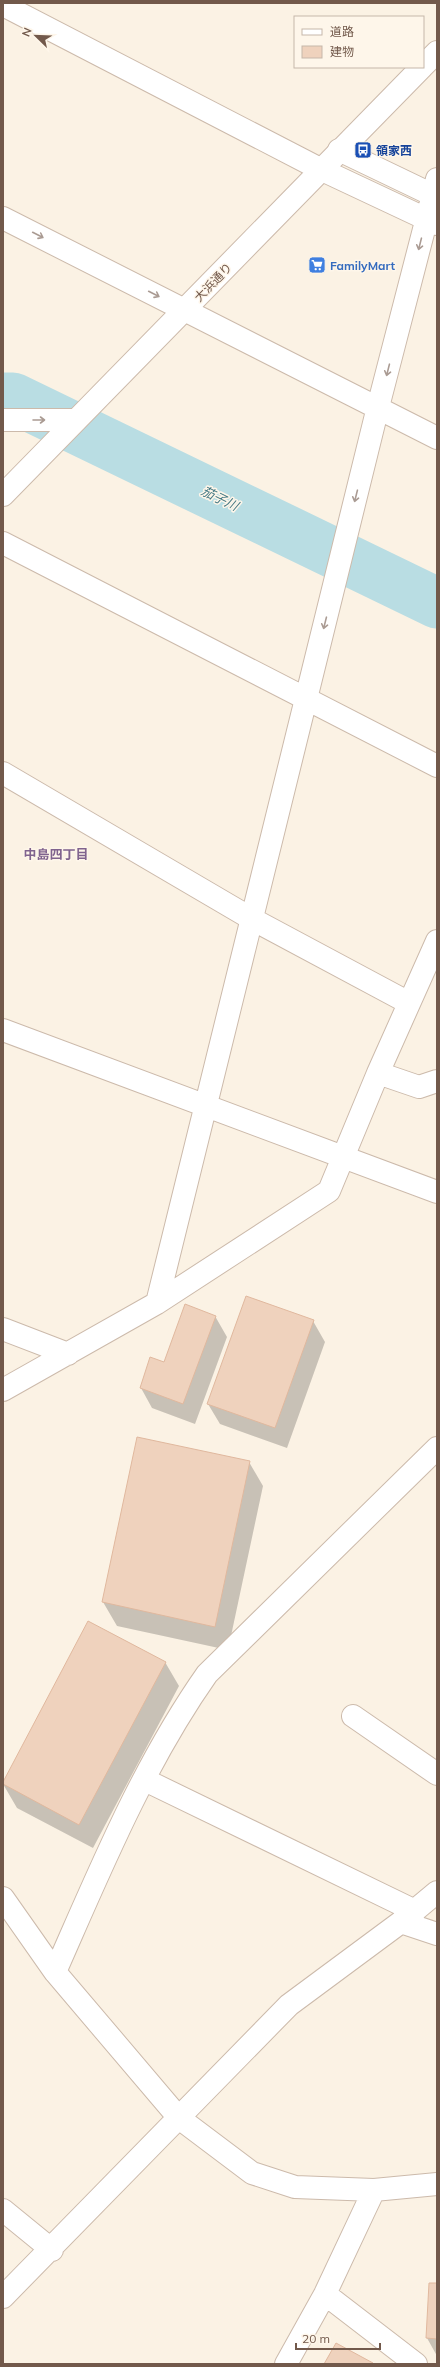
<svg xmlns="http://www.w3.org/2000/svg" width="440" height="2367" viewBox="0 0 440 2367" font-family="Mulish,'Noto Sans JP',sans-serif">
<rect width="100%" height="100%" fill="#fbf2e4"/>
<!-- shadow -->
<path fill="#0003" d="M215,1316l12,21 -32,87 -43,-16 -11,-20z
M313,1321l12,21 -38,106 -67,-24 -12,-20z
M138,1439l111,23 14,24 -35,164 -111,-24 -14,-24z
M165,1662l14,24 -86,162 -76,-40 -14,-24z
M437,2284v72l-10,-18z"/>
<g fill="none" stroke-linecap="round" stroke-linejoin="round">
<!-- river -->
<path stroke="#b9dde3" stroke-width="51" d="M3,398h10l424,205"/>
</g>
<!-- building -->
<path fill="#efd2bd" stroke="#e0b89e" d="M246,1296l68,24 -39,108 -68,-24z
M185,1304l31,12 -33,88 -43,-16 10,-31 14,5z
M137,1437l113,24 -35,166 -113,-25z
M88,1621l78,41 -87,163 -76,-41v-2z
M429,2283h8v56l-11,-1z
M336,2343l37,20 -1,1h-48z"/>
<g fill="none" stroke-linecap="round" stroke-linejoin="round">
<!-- minor casing -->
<g stroke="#ccbaab" stroke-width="24">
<path id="minor" d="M3,5l317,164 117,55
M339,150l98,47
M3,218l434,220
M3,420h72
M3,543l434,223
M3,773l249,146 157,84
M3,1030l434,162
M378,1073l41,14 18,-6
M157,1303l221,-896 59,-228
M3,1329l65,25
M3,1390l154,-87 172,-112 49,-118 59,-132
M353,1716l84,58
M145,1780l270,131
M3,1898l52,74 124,146 73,55 43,14 79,3 63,-6
M401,1922l36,12
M55,1972c45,-102 88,-207 152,-298l230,-226
M3,2210l49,40
M325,2294l91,70
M3,2297l286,-292 112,-83 36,-30
M286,2364l39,-70 49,-104"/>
</g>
<!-- tertiary casing -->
<g stroke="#ccbaab" stroke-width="24">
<path id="tertiary" d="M423,66l14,-14
M3,495l419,-428"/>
</g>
<!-- minor -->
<use href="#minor" stroke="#fff" stroke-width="22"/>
<!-- tertiary -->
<use href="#tertiary" stroke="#fff" stroke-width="22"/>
</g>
<!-- one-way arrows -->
<defs><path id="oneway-shaft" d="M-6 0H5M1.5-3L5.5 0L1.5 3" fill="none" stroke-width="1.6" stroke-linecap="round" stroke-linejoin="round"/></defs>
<g stroke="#aa9b93">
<use href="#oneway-shaft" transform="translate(38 235) rotate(27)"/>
<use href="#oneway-shaft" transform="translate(420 244) rotate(104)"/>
<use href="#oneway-shaft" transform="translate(154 294) rotate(27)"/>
<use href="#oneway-shaft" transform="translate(388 370) rotate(104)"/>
<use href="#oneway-shaft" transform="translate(39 420)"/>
<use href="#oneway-shaft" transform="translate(356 496) rotate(104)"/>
<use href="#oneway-shaft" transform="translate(325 623) rotate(104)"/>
</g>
<!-- icons -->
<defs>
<g id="bus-square" transform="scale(0.9)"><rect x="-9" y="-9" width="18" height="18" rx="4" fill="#1a4fb4" stroke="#fef6ea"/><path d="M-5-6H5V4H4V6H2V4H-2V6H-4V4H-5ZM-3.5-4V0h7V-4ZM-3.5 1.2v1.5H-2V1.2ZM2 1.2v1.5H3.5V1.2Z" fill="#fff"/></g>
<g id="supermarket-square" transform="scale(0.9)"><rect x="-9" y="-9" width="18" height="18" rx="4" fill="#3f7fe0" stroke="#fef6ea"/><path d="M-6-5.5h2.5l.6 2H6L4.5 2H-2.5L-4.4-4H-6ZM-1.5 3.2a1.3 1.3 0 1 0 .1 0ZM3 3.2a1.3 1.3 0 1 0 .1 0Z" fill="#fff"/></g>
</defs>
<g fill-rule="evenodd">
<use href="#bus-square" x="363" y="150"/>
<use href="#supermarket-square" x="317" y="265"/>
</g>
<g text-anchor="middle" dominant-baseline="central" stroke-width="3" stroke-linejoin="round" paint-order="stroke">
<!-- transit labels -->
<g font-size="12" font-weight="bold" fill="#164399" stroke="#fef6ea" text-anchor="start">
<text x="376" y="150">領家西</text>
</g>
<!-- shop labels -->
<g font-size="12" font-weight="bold" fill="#366cbe" stroke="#fef6ea" text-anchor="start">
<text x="330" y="265">FamilyMart</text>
</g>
<!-- street labels -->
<g font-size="12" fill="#72594b" stroke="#fef6ea">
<text transform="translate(213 282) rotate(-46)">大浜通り</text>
</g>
<!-- water labels -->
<g font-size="13" font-style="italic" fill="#467984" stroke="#fef6ea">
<text transform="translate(220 498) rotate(26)">茄子川</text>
</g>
<!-- neighbourhood labels -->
<g font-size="13" font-weight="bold" fill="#80638e" stroke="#fef6ea">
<text x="56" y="854">中島四丁目</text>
</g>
</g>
<!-- border -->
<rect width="440" height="2367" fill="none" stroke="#72594b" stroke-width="8"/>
<!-- legend -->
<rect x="294" y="16" width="130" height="52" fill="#fef6ea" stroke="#c6b7aa"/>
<rect x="302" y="29" width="20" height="6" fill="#ffffff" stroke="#c6b7aa"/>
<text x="330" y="36" font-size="12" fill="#72594b">道路</text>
<rect x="302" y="46" width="20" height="12" fill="#efd2bd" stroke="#c6b7aa"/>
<text x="330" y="56" font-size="12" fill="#72594b">建物</text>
<!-- north arrow -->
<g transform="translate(36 36) rotate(293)" stroke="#fef6ea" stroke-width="3" paint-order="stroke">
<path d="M0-3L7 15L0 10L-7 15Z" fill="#72594b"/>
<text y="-6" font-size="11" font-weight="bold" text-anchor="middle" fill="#72594b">N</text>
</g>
<!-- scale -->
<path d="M296 2343v6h84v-6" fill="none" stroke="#72594b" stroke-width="2"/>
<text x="302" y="2343" font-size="12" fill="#72594b" stroke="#fef6ea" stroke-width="3" paint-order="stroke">20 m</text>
</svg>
